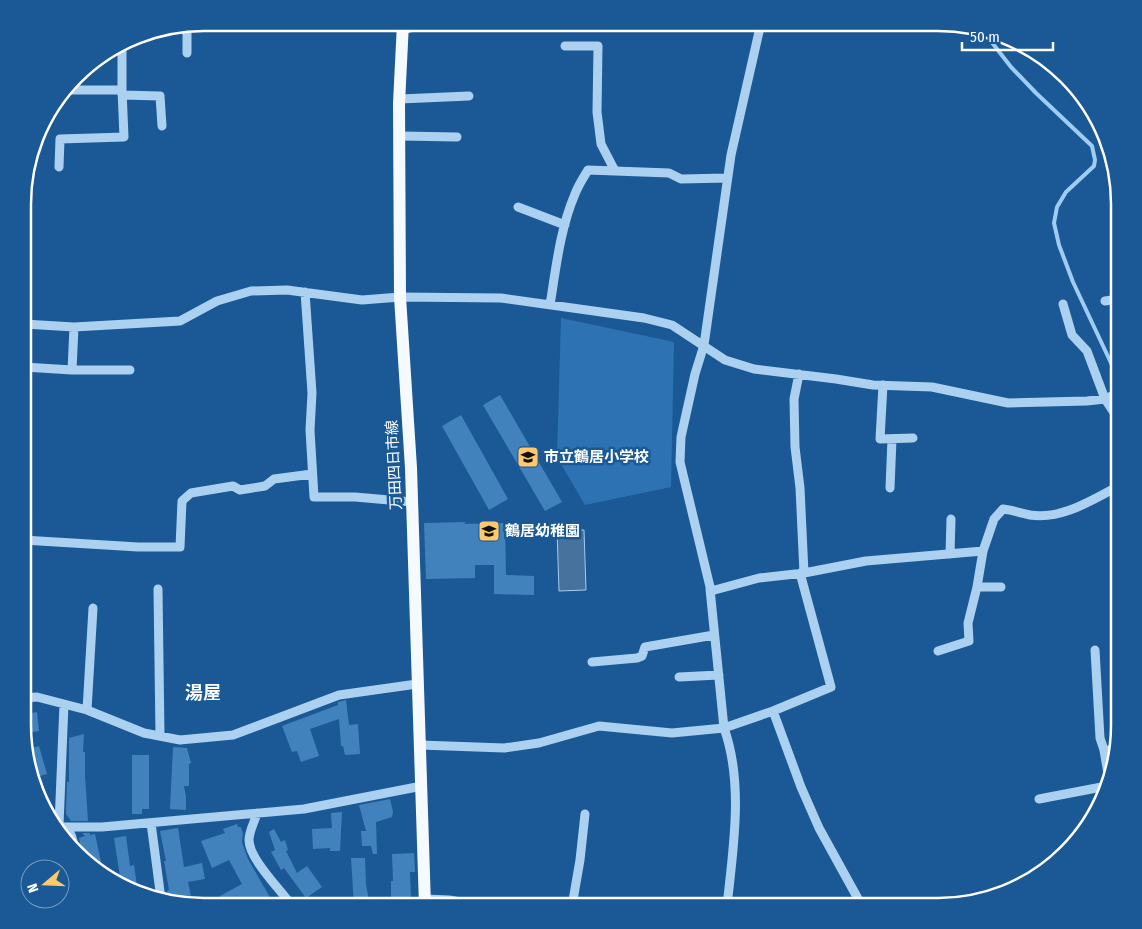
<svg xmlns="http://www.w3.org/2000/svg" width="1142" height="929" viewBox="0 0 1142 929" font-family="'Fira Sans Condensed','Noto Sans JP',sans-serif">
<rect width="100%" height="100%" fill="#1a5995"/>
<!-- green -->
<path fill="#2d73b4" d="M561,318l113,24 -3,145 -86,18 -28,-48z"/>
<!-- water -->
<path fill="#46729d" stroke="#9fccf2" d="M557,530h27l2,60 -27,1z"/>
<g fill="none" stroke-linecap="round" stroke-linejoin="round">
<!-- stream -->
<path stroke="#9fccf2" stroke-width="4" d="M983,31l28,36 25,26 56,53 3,14 -1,6 -28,26 -9,15 -3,16 5,22 14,37 46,98"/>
</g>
<!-- building -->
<path fill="#4282bc" d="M500,395l62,107 -17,9 -62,-106z
M461,415l47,84 -19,11 -47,-84z
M466,522l-2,2 41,-1 1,52 28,1v19l-40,-1v-29h-19v13l-49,1 -2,-56z
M346,700l3,25 9,-1 2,30 -15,1 -2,-9h-2l-2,-27 -29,10 9,27 -18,6 -4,-11 -5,1 -10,-26 56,-21v-3z
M37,712l2,19 -15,2 -1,-19z
M84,734l-1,18h2v24l3,45h-17l-5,-7 1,-32h2v-44z
M39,746l8,28 -13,4 -8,-28z
M173,747l14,1 4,15 -2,1v22h-5l2,11v13l-16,-1z
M132,755h17v54h-7v5h-10z
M390,799l3,13 -1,5 -16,5 1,32h-4l-2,-8h-9l-1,-15h5l-7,-26z
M342,812l-2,39h-10v-3l-17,1 -1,-20 20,-1 -1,-15z
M237,824l1,3h3l2,7 -1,8 6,17 27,47h-50l-5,-10 22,-12 -13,-24 -17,8 -11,-27 24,-8 -2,-4z
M178,828l6,39 18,-4 3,16 -17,3 5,24 -24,-6 -2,-9 2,-1 -5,-29h2l-6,-30z
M274,829l7,13 4,-2 3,10 -2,1 11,22 10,-7 15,21 -16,11 -22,-30 -3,2 -10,-18 4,-2 -6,-18z
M82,833h8v2l5,-1 6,28 -9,2 -9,-6 -4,-20 6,-2z
M126,836l4,30 4,-1 3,21 -10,1 -6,-4 -7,-45z
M414,853l1,19h-5l1,27h-20v-18h2l-1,-27z
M351,858h14l1,26 4,22h-16z"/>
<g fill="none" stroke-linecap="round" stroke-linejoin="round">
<!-- minor -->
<path stroke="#acd0f0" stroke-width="9" d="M403,30l25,-7
M565,46h33l-1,66 4,32 14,27
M187,53v-28
M66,90h56v-44
M122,95l38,1 2,30
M400,99l69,-3
M400,136l57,1
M59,167l1,-28 64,-2 -2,-47
M518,207l47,18
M305,292l7,101 -2,37 4,67h41l57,5
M1105,301l14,-2
M1063,304l9,31 15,16 18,48 14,-6
M550,305c6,-37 10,-76 25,-111 3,-8 8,-16 13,-24l81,3 12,6 46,-1
M24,324l50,3 106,-6 37,-20 34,-10 36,-1 75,10 38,-3 101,1 143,20 28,7 53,35 29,9 82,10 37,6 59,2 76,16 79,-2 18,-2 14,21
M74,327l-2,43h58
M24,367l48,3
M799,374l-5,25 1,48 5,41 4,85 62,-12 117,-10 11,-32 9,-10c9,1 18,4 27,6 32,5 62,-15 89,-29
M883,385l-3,54 33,-1
M890,488l2,-49
M23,540l115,7h42l2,-46 9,-8 42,-7 7,4 25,-4 9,-7 38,-5
M983,551l-6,36h24
M950,554l1,-35
M158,589l2,147
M711,591l48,-13 45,-5
M1095,650l5,88 4,12h12
M938,651l31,-10 -1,-18 9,-36
M592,662l45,-4 5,-2 3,-9 69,-12
M679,677l40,-2
M23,698l14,-1 50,13 57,23 36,7 53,-5 106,-40 78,-11
M87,710l6,-102
M773,711l28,76 18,41 43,78
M420,745l84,3 35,-5 60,-17 73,7 52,-5 49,-17 58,-24 -31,-114
M1104,750l5,30
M1039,799l68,-13
M257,813c-2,8 -8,18 -8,27 0,19 32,50 43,66
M151,823l10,76
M59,825l5,-121
M61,826c12,4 12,16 14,26
M65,827h37l202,-18 118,-23
M425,899l24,1 35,6
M572,906l8,-46 5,-46
M727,906c6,-57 17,-122 -3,-178l-14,-139 1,2 -31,-129 1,-25 14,-63 9,-29 27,-190 30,-132"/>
<!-- major -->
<path stroke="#f5faff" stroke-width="12" d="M403,23l-4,80 1,194 11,171 14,438"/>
</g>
<!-- icons -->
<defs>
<g id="school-square" transform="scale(1.125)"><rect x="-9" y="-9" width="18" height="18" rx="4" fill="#ffc96b" stroke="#1a5995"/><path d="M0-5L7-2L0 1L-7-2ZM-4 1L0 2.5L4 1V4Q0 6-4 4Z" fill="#111"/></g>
</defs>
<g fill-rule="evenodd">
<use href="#school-square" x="528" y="457"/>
<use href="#school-square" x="489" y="531"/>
</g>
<g text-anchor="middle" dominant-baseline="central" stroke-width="5" stroke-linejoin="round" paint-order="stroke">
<!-- poi labels -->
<g font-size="15" font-weight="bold" fill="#fff" stroke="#1a5995" text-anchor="start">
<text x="544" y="457">市立鶴居小学校</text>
<text x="505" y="531">鶴居幼稚園</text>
</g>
<!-- street labels -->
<g font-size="15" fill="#fff" stroke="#1a5995">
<text transform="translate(394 465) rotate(-93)">万田四日市線</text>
</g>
<!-- quarter labels -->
<g font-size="18" font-weight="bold" fill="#fff" stroke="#1a5995">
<text x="203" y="693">湯屋</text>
</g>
</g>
<!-- crop -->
<path d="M0 0H1142V929H0ZM204 31H938A173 173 0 0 1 1111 204V725A173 173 0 0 1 938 898H204A173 173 0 0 1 31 725V204A173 173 0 0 1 204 31Z" fill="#1a5995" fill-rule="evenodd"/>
<path fill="none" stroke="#fff" stroke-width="2.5" d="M204 31H938A173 173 0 0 1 1111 204V725A173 173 0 0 1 938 898H204A173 173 0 0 1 31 725V204A173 173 0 0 1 204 31Z"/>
<!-- north arrow -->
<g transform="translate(45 884) rotate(251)"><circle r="24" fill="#1a5995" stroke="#769bbf"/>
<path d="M0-4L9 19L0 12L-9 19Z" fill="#ffc96b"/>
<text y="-8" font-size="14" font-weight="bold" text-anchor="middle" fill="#ffffff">N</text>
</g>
<!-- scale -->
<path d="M962 42v8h91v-8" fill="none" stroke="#ffffff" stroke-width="2.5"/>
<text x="970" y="42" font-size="15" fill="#ffffff" stroke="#1a5995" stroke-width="4" paint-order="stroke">50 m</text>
</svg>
